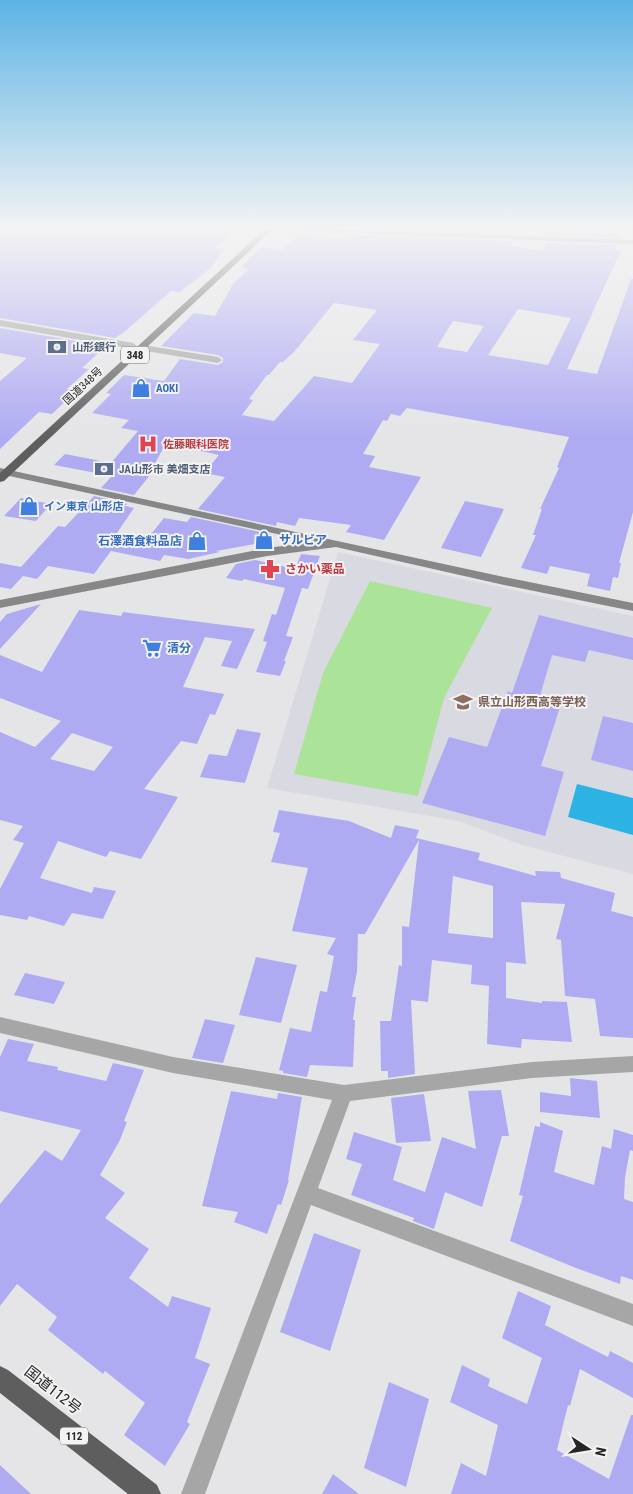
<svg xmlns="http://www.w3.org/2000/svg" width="633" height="1494" viewBox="0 0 633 1494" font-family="'Roboto Condensed','Noto Sans JP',sans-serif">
<rect width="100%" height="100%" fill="#e5e5e7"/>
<!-- built -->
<path fill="#d9d9e1" d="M338,552l295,64v258l-111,-29 -63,-24 -192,-33z"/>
<!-- green -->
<path fill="#abe398" d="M370,581l122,27 -48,90 -26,98 -124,-22 29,-101z"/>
<!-- water -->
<path fill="#2db3e3" d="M577,784l56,14v37l-65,-18z"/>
<!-- building -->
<path fill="#afabf3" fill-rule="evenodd" d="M0,229l29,3 7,-3h179l19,2 -19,17 8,1 -11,18 -32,25 -9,-1 -48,42 -8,5 -115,-20z
M365,229h130l24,3 -2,2z
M556,229h29l35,6v3l-68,-3z
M300,233l46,6 3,-4 164,6 -3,5 33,5 5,-8 69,2 -2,4 6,1 -54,119 30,5 34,-95h2v233l-14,51h2l-3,15 -5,-1 -3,14 -23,-5 3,-12 -40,-8 -3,8 -26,-6 15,-33h-3l9,-26h-2l19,-41 -2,-1 12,-30 -162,-29 -7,8 -9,-2 -4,7 -4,-1 -20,34 12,2 -6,11 52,10 -37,63 -38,-8 5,-7 -52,-7 -4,8 -18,-4 -1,4 -78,-17 27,-32 -21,-4 15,-18 -53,-12 -14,26 2,1 -20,25 -33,-7 11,-12 -58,-11 11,-11 46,9 27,-32 -17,-3 8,-8 -37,-7 19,-19 -5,-1 18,-18 40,6 16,-22 38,6 5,-3v-4l-5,-3 -57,-9 33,-33 21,3 18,-32 16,-15 -8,-2 21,-20 20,3zM334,303l43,7 -24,30 27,4 -28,39 -38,-7 -40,45 -32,-6 11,-15 -4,-1 18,-24h2l11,-13h3l11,-10zM518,309l53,9 -23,47 -60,-10zM453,321l31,5 -17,26 -30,-5z
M0,328l106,18 -24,22 7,1 -22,20 9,2 -24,23 -13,-2 -39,37v-68l27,-23 -27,-5z
M94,496l33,8 -2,2 9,2 -17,25 30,6 17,-21 23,4 4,-5 83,18 -2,6 -56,10 4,1 -32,7 -24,-4 -4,6 -49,-10 -17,23 -46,-8 -11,13 -14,-3 -12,13 -11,-2v-24l21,4 37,-41 7,1z
M21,498l30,6 -15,17 -32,-5z
M465,501l39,8 -23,48 -40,-9z
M301,554l19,2 -12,33 -6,-1 -16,48 7,1 -9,24h2l-6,15 -24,-4 11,-30 -4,-1 9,-27 4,1 9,-27 -41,-9 -2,2 -16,-3 10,-14 19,-4 40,9z
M41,604l-41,45v-27l7,-8z
M79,610l42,6 2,-4 132,17 -18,40 -16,-3 11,-25 -27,-4 -22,50 41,7 -9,21 -5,-1 -13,30 -16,-3 -37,48 34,8 -37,62 -31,-8 -4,6 -48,-16 -18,37 52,15 2,-6 22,4 -13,28 -31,-6 -8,13 -35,-10 -2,4 -27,-5v-26l24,-46 -11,-3 10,-14 -23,-6v-88l35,15 26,-26 -61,-23v-43l42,17zM72,733l41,14 -19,24 -44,-12z
M539,615l94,23v22l-44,-10 -4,12 -33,-7 -13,44 22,5 -20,62 23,6 -19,64 -123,-33 27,-66 38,10 21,-56 4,2z
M603,716l30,7v48l-42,-11z
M237,729l24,4 -16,50 -45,-6 9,-23 18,2z
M279,810l70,11 42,17 4,-13 24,5 -3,8 64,15 -2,7 58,16 -1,-5 25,1 1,6 54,15 -4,18 22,6v121l-33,-2 -5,-37 -30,-3 -4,-56 -5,-1 9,-35 -44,-2 5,62 -20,-2v36l36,5v-2l25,1 5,40 -50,-3 -1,9 -34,-4 2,-58 -18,-2 1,-19 -40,-5 -4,42 -17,-2 4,74 -27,4v-7h-7l-1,-50h11l8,-56 3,1v-40l7,1 10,-87 -54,94h-7l-1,38 -5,25h4l-3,23h2l-2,47 -43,-2 -3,12 -24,-4v-2l-4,-1 11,-42 21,4 9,-41 7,1 7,-36 -7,-2 9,-16 -44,-7 16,-63 -37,-6 9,-29 -7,-1zM453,876l40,10v52l-45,-5z
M256,957l41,8 -16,58 -42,-8z
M25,973l40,9 -11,22 -40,-9z
M205,1019l30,6 -12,38 -31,-5z
M8,1039l26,5 -7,17 31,6 -1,3 49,11 7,-18 31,7 -20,51 3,1 -8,20 -19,33 25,18 -20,25 44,31 -20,29 39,29 4,-11 39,12 -16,50 15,6 -23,58 3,2 -25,42 -41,-31 21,-32 -40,-32 -2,3 -55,-44 9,-13 -40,-33 -17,22v-102l45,-54 17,11 19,-31 -81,-19v-54z
M570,1078l27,3 3,37 -60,-6v-20l31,4z
M501,1090l8,46h-7l-20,71 -37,-15 -11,37 -21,-8 1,-3 -63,-23 11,-31 -16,-5 8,-27 48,15 -9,33 32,12 17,-55 34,12 -8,-58z
M231,1091l46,8 1,-6 24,4 -14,83h1l-8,25 -3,-1 -11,30 -33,-12 4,-10 -36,-6z
M424,1094l7,47 -35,2 -5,-45z
M540,1122l23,9 -9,41 40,13 8,-39 9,3 3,-20 19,6v16l-3,-1 -5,27 -1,22 9,3v78l-12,-4 -1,8 -44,-16 -66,-27 13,-45 -4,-1 16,-69 5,1z
M314,1233l47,17 -31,101 -50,-19z
M518,1291l33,15 -6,19 63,32 2,-6 23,12v35l-53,-29 -10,37 -2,-1 -11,45 52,29 22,-64h2v79h-182l10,-31 25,13 12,-51 -48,-23 12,-37 28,14 -2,7 39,18 15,-46 -40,-20z
M389,1382l40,17 -23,88 -42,-19z
M0,1465l31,29h-31z
M333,1474l26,20h-37z"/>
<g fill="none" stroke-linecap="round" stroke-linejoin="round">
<!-- street -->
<path fill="#a7a6a6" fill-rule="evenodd" d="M0,320l133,23 4,3 -4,3 -133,-23z
M143,345l75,12 4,3 -4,3 -78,-13 -1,-2z
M0,1017l173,40 171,28 188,-23 101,-6v16l-101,6 -182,23 -32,87 315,116v22l-322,-121 -106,289h-24l151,-394 -159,-27 -173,-40z"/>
<!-- secondary -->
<path fill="#888787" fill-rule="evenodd" d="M287,229h37l309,11v4l-342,-13z
M0,468l504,109 129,26v8l-129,-26 -168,-38 -69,9 -267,52v-8l267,-52 47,-6 -314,-68z"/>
<!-- highway -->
<path fill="#5f5e5e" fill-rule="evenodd" d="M265,229h8l-269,252 -4,1v-9z
M0,1366l8,4 149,115 4,9h-33l-128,-101z"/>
<!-- rail -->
<path stroke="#6d6d6d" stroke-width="2.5" stroke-dasharray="4 4" stroke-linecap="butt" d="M623,229l10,2"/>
</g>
<!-- sky -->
<linearGradient id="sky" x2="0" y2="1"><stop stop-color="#5db4e6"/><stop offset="0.52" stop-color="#f3f3f4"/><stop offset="1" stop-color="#f3f3f4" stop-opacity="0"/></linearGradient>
<rect width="633" height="438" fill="url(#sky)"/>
<!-- icons -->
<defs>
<g id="bank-bare" transform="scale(1.5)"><path d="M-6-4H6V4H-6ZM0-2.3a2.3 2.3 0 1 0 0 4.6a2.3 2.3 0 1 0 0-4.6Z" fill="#5c6f8a" stroke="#f3f3f4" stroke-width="2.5" paint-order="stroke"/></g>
<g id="shop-bare" transform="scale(1.5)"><path d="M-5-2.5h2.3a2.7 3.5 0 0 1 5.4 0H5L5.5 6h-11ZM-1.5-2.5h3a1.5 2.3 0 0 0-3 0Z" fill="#3f7fe0" stroke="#f3f3f4" stroke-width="2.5" paint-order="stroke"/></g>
<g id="hospital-bare" transform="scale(1.5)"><path d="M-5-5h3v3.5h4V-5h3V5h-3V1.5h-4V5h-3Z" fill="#e0444e" stroke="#f3f3f4" stroke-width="2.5" paint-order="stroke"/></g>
<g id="pharmacy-bare" transform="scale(1.5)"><path d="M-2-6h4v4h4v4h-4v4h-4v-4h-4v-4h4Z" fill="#e0444e" stroke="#f3f3f4" stroke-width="2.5" paint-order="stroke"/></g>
<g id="supermarket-bare" transform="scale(1.5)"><path d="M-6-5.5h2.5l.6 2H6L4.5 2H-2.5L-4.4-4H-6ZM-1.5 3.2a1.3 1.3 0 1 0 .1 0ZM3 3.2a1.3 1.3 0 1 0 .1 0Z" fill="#3f7fe0" stroke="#f3f3f4" stroke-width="2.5" paint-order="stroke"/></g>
<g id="school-bare" transform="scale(1.5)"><path d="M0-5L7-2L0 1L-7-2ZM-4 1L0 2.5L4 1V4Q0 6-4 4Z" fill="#8d6e63" stroke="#f3f3f4" stroke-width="2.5" paint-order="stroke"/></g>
</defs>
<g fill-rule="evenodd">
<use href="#bank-bare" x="57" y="347"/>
<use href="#shop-bare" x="141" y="388"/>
<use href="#hospital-bare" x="148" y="444"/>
<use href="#bank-bare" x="104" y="469"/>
<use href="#shop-bare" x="29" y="506"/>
<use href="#shop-bare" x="264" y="540"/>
<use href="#shop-bare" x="197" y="541"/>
<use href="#pharmacy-bare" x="270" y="569"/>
<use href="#supermarket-bare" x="152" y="648"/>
<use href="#school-bare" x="463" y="702"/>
</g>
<g text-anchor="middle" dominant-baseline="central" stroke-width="4" stroke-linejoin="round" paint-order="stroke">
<!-- far-service labels -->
<g font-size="11" font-weight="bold" fill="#4e5e75" stroke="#f3f3f4" text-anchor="start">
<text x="72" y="347">山形銀行</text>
<text x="119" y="469">JA山形市 美畑支店</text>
</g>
<!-- shield labels -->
<g fill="#f3f3f4" stroke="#646464" stroke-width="1">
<rect x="121" y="346.5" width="28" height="17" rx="4"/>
<rect x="60" y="1427.5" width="28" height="17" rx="4"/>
</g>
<g font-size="11" font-weight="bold" fill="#262626">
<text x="135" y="355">348</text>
<text x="74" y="1436">112</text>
</g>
<!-- far-street labels -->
<g font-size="11" fill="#262626" stroke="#f3f3f4">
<text transform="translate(83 386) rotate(-43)">国道348号</text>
</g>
<!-- far-shop labels -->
<g font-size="11" font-weight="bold" fill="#366cbe" stroke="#f3f3f4" text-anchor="start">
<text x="156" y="388">AOKI</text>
<text x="44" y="506">イン東京 山形店</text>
</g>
<!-- far-health labels -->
<g font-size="11" font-weight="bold" fill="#be3a42" stroke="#f3f3f4" text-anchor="start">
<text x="163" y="444">佐藤眼科医院</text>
</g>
<!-- shop labels -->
<g font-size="12" font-weight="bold" fill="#366cbe" stroke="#f3f3f4" text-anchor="start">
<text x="279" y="540">サルビア</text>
<text x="182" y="541" text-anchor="end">石澤酒食料品店</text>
<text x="167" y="648">清分</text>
</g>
<!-- health labels -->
<g font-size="12" font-weight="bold" fill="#be3a42" stroke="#f3f3f4" text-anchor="start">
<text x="285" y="569">さかい薬品</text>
</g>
<!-- education labels -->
<g font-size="12" font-weight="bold" fill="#785e54" stroke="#f3f3f4" text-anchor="start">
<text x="478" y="702">県立山形西高等学校</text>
</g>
<!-- near-street labels -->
<g font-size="15" fill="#262626" stroke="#f3f3f4">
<text transform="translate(53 1390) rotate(38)">国道112号</text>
</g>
</g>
<!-- north arrow -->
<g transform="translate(588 1449) rotate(102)" stroke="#f3f3f4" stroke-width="4" paint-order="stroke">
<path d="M0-4L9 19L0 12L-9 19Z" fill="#262626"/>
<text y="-8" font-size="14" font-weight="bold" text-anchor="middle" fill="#262626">N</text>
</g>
</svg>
